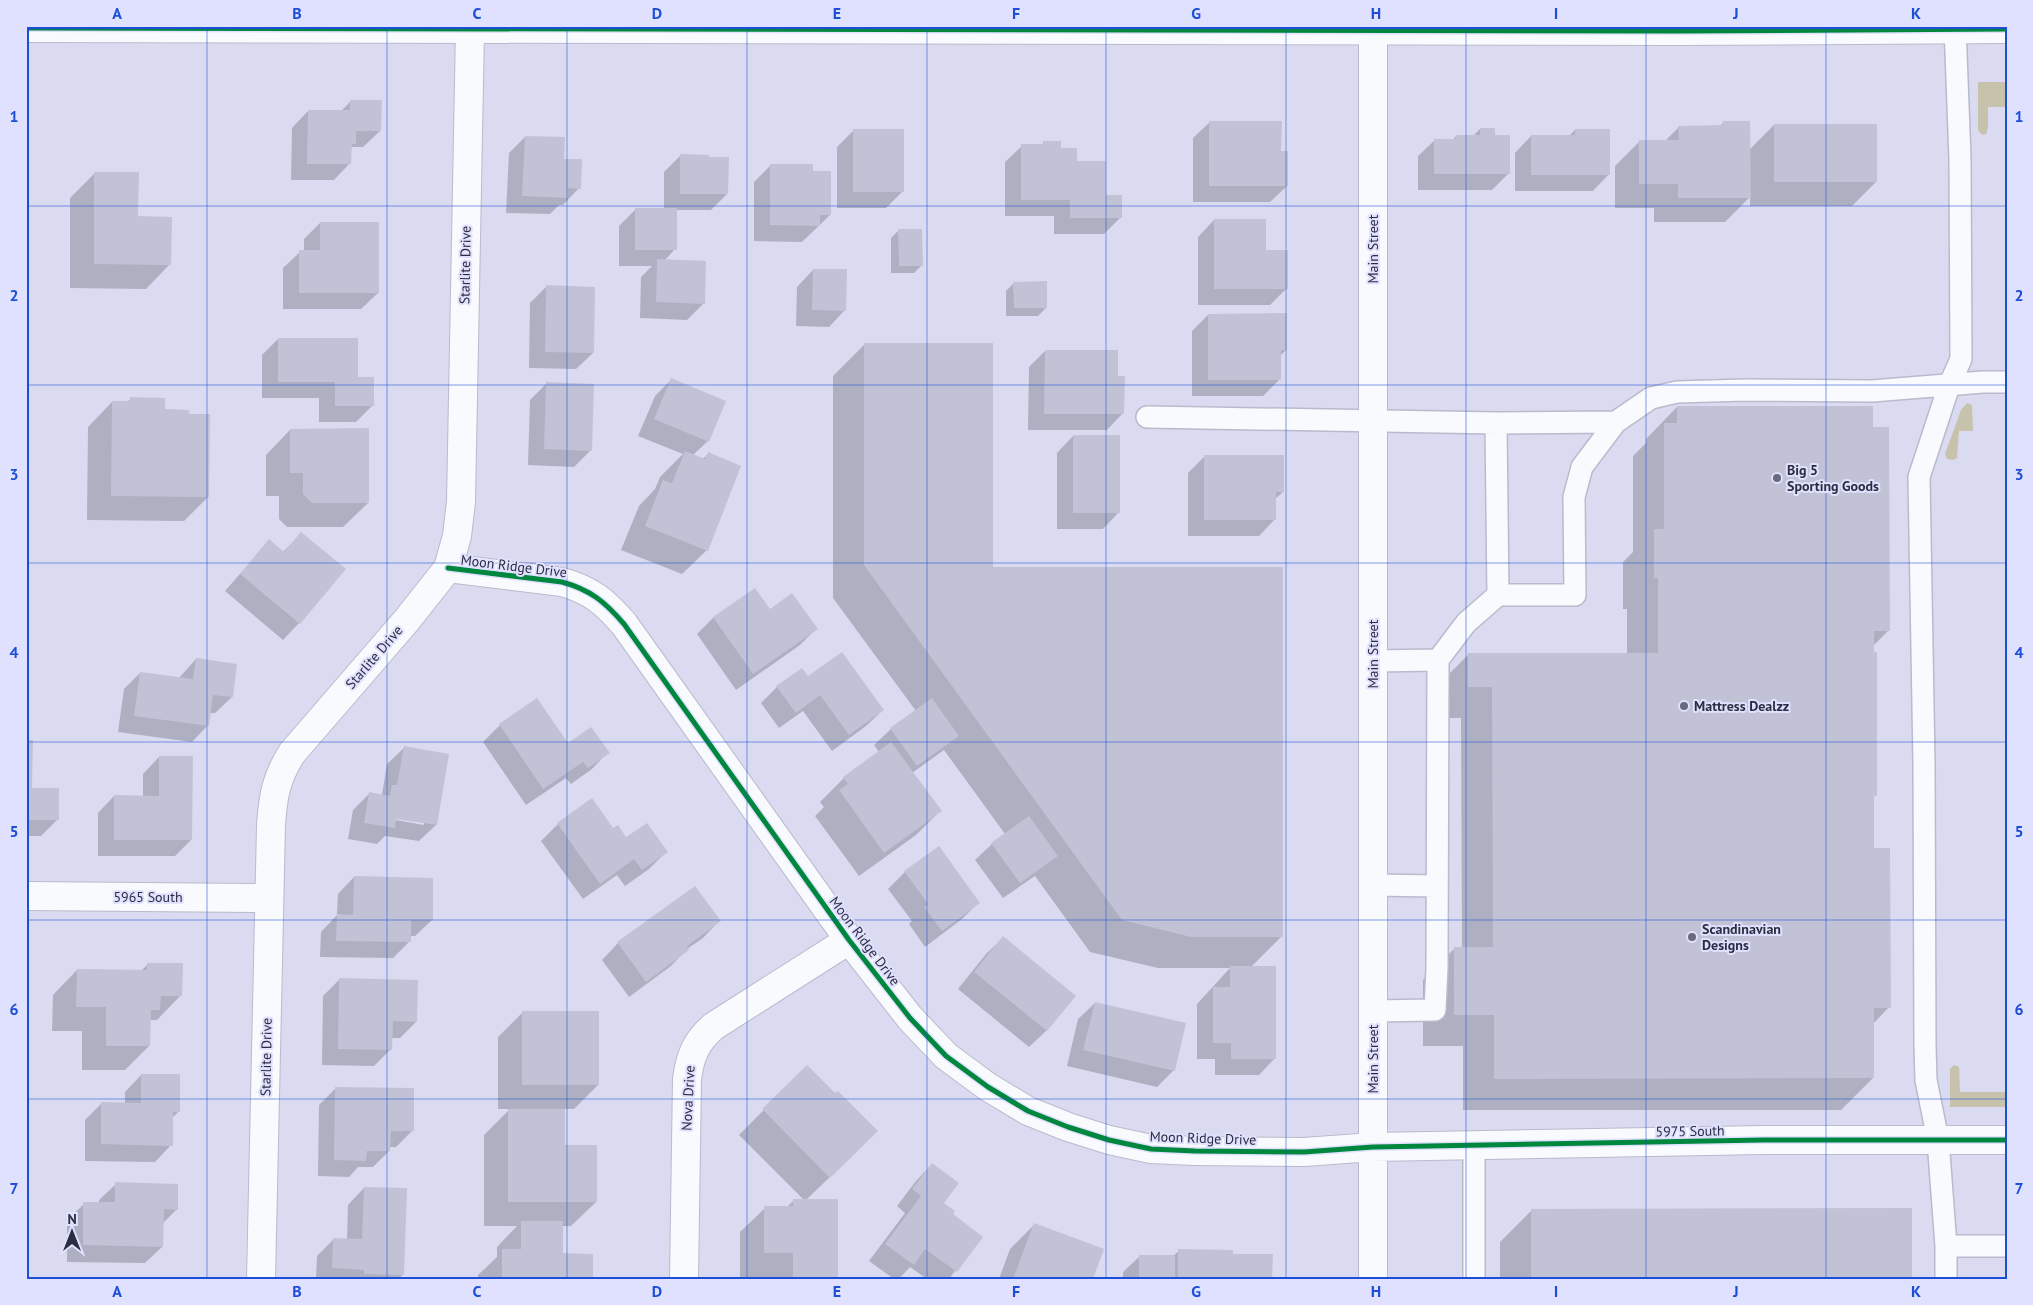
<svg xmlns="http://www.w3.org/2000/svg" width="2033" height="1305" viewBox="0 0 2033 1305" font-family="'PT Sans',sans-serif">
<rect width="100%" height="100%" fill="#dadbf0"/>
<!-- green -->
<path fill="#c6c2ac" d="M1978,82h29v25h-19v21l-2,6 -3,1 -4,-3 -1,-3z
M1967,403l5,2 1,26h-14l-2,27 -4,2 -6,-1 -2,-5 16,-44z
M1954,1065l5,2 1,25h47v15h-57v-38z"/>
<!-- shadow -->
<path fill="#0003" fill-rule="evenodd" d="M351,101l29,30 -17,16h-12l-1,16 -16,17h-43l1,-52 16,-17 32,1z
M1210,122l77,64 -17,16h-77v-64z
M1723,123l26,27 25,-25 102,57 -24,24h-102v-9l-25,25h-71v-14h-39v-42l25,-25h25l14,-14h40z
M1480,129l14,7 15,37 -17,17h-74v-34l17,-16h18l3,-4h17z
M854,130l48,62 -16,16h-49v-61z
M1575,130l34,44 -16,17h-78v-38l16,-17h38z
M525,137l54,51 -16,17h-4l-9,9 -44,-1 3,-60z
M1044,142l16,7 16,14 44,55 -16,16h-50v-18h-49v-54l17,-16h19z
M681,155l46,39 -16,16h-36v39l-11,12 40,42 -17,17 -47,-2 1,-41 11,-11h-33v-40l17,-17h28v-37z
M771,165l41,7 18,43 -28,27 -48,-1v-59z
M95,173l42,44 33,47 -24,25 -76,-1v-90z
M1214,220l73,68 -17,17h-72v-68z
M320,223l58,70 -17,16h-78v-41l17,-16h4v-13z
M899,230l23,35 -8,8h-23v-35z
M813,270l32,40 -16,17 -33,-1 1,-39z
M1014,283l32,25 -8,8h-32v-25z
M546,287l47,66 -17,16 -47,-1 1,-65z
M1208,315l78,35 -6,6v23l-17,17h-71v-65z
M278,339l79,39 16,27 -17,17h-37v-24h-57v-43z
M865,344l127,224 290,368 -31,31 24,91 -16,17h-44v-16h-18v-55l33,-36h-72l-68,-16 -55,-76 -32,22 -28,-38 17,-16 13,-10 -61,-84 -32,23 28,38 -24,24 -57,41 -44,-60 9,-9 -4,-5 24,-24 35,-26 -5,-7 17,-16 25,-18 -83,-113v-222z
M1045,351l72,26 6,36 -16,17h-79l1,-63z
M671,380l37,61 -15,14 10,4 5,-5 -1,96 -25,24 -61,-24 18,-44 16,-17 5,-12 23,-23 -45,-18 17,-40z
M547,383l44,67 -17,17 -46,-2 2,-65z
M131,399l33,12 44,86 -24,24 -97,-1 1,-93 24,-25h15z
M1677,407l195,21 16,203 -16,16 3,148 -3,3 1,51 16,158 -16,17v54l-32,32h-378v-64h-40v-66l32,-32h7l-1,-230h-24v-32l32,-32h158v-45h-4v-47l10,-10v-96l13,-13v-4z
M290,430l78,73 -25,24h-56l-8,-8v-23h-13v-41z
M1073,436l46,76 -16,17h-46v-76z
M1204,457l79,35 -8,7v20l-16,17h-71v-63z
M301,534l43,36 -45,53 -16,17 -58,-49 44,-50 14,11z
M754,590l16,21 46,18 -16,16 -64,45 -39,-56 16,-16z
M196,659l36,38 -17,16h-5l-2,12 -16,17 -74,-10 6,-43 16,-16 39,5z
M808,678l75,32 -17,16 -34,25 -29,-40 -24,17 -18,-25 16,-16z
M537,700l31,45 40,7 -16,17 -21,15 -5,-6 -40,27 -43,-63 17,-17z
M26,742l5,47 26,31 -16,16h-15z
M404,748l32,77 -17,16 -34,-5 -8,8 -29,-5 5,-29 17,-17 12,2 5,-31zM390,816l34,6v3l-34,-6z
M159,757l32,83 -16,16h-77v-43l16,-17 29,1v-23z
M592,800l21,30 13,9 40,13 -17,17 -24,17 -8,-11 -34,24 -42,-58 17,-17z
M938,848l40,55 -16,16 -37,28 -16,-23 3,-3 -24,-32 17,-17z
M354,877l78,43 -17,16h-5v5l-17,17 -73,-1 1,-25 16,-17 1,-21z
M719,921l-16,17 -16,11 -16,17 -42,31 -27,-37 16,-17z
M1003,938l71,58 -28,35 -17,16 -71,-58 28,-35z
M148,964l33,31 -24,25h-8v26l-24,24h-43v-39h-30l1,-36 24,-25 64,1z
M340,979l76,43 -16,16h-9v11l-17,17 -52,-1 1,-69z
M1095,1003l79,67 -17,17 -90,-21 11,-47z
M522,1013l76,72 -24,24h-10v37l32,56 -25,24h-9v28l29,25h-113v-4l19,-18v-10l20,-21h-33v-91l26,-26h-12v-72z
M807,1066l45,90 -46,44 31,79 -97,-2v-45l25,-24h21l8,-8h10l-65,-65z
M141,1075l38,36 -7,7 -1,27 -16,17 -70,-1v-41l17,-17 23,1v-12z
M336,1088l76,43 -16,16h-7v4l-16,16h-15l-9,10 -31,-1 1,-71z
M932,1164l10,39 9,11 30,23 -32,42h-22l-17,-12 -11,12h-5l-25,-18 36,-48 -8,-7 19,-25z
M116,1184l61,25 -15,15v23l-17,16 -78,-1v-42l17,-16h15v-4z
M364,1188l39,86 -4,5h-83l1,-23 17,-17 13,1 1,-35z
M1532,1210l379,69h-411v-37z
M1034,1225l57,54h-92l11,-30z
M1179,1251l53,4 39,24h-148v-7l17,-16h33z"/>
<!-- building -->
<path fill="#c1c2d6" d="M350,100h32l-1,31h-25v13h-4l-1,20h-44l1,-54h42z
M1209,121h73l-1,30h7v35h-79z
M1723,121h27l1,77h-73v-14h-39v-44h40l-1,-14 45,-1z
M1774,124h103v58h-103z
M1480,128h15v7h15v39h-76v-35h22v-4h24z
M853,129h51v63h-51z
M1575,129h35v46h-79v-40h44z
M525,136l40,1 -1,22h18l-1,30 -13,-1v10l-46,-2z
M1043,141h18v7h16v13h29v34h16v23h-52v-18h-49v-56h22z
M680,154l29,1v2h20l-1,37h-48z
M770,164h43v7h18v44h-11v11l-50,-1z
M94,172h45l-1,44 34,1 -1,48 -77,-1z
M635,208h42v42h-42z
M1214,219h52v31h22v39h-74z
M320,222h59v71h-80v-43h21z
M898,229h24l1,37h-24z
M657,259l49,2 -1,43 -49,-2z
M813,269h34l-1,42 -34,-1z
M1047,281v27h-33l-1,-26z
M546,285l49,2 -1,66 -49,-1z
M1287,313v37h-6v30h-73v-66z
M26,330h2v60h-2z
M278,338h80v39h16v29h-39v-24h-57z
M864,343h129v224h290v370h-92l-69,-17 -258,-355z
M1045,350h73v26h7l-1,38h-80z
M671,378l55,23 -17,41 -55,-23z
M546,382l48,2 -2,67 -48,-2z
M130,397l35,1v11l23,1 2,4h20l-1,83 -98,-1 1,-95h18z
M1677,406h196v21h16l1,204h-16v21h3v144h-3v52h16l1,160h-17v70l-380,1v-64h-40v-68h39l-1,-260h-24v-34h190v-75h-4v-49h10v-106h13z
M369,428v75h-57l-9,-9v-21h-13v-44z
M1073,435h47v78h-47z
M685,451l20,8 3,-7 33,14 -33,85 -63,-25 18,-46 9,3z
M1204,455h80v37h-8v28h-72z
M301,532l45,37 -46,55 -60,-50 29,-35 15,13z
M755,588l15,21 22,-16 26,36 -65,45 -40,-57z
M842,652l42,58 -35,25 -29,-40 -24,18 -20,-27 26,-18 6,8z
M196,658l41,6 -4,33 -20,-2 -4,31 -75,-10 6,-44 53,7z
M537,698l31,45 23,-16 19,26 -22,15 -5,-6 -40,27 -44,-65z
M932,698l27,38 -42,30 -27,-38z
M26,740h7l-1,48h27v32h-33z
M891,742l51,69 -58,42 -45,-63 9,-6 -5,-7z
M404,746l45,8 -12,71 -41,-6 -1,9 -31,-5 5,-31 21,4 2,-11h5z
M159,756h34l-1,84h-78v-45l45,1z
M592,798l21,30 5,-3 8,12 21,-14 21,29 -26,18 -8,-11 -34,25 -43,-61z
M1029,816l29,40 -38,27 -29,-40z
M939,846l41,57 -38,28 -18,-24 4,-3 -24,-33z
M354,876l79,2v42h-22v22l-75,-1 1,-27 16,1z
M695,886l26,35 -34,25 2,4 -43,32 -29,-40z
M1003,936l73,60 -29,35 -73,-59z
M147,963h36l-1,33h-21l-1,14h-9l-1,36h-44v-39h-30l1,-38 70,1z
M1230,966h46v93h-45v-16h-18v-56h17z
M339,978l79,2 -1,42 -24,-1 -1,29 -54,-1z
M1095,1002l91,21 -11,48 -92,-21z
M522,1011h77v74h-77z
M807,1065l28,28 3,-2 40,40 -48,47 -68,-69z
M141,1074h39v38h-7v34l-72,-2v-42l40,1z
M335,1087l79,1v43h-23l-1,20h-23l-1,10 -32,-1z
M508,1109h57v36h32v57h-89z
M932,1163l27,20 -15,20 11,8 -2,3 30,23 -26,35 -32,-23 -11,16 -29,-21 36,-48 -9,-7z
M115,1182l63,2v26l-14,-1 -1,38 -80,-2v-43h32z
M364,1187l43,1 -3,87 -40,-1v-4l-32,-2 1,-30 29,1z
M793,1199h45v80h-45v-26h-29v-47h29z
M1912,1208v71h-381v-70z
M521,1221h42v32l30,1v25h-91v-30h19z
M1034,1223l70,26 -11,30h-80z
M1178,1249l55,1v4h40l-1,25h-94z
M1139,1255h36v24h-36z"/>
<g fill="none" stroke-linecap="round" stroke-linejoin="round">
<!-- lane casing -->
<g stroke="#b9bacc" stroke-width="24">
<path id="lane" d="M1147,417l349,6
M1498,595h77l-1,-98 8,-30 34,-45
M1373,661l65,-1
M1373,885l64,1
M1373,1011l62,-1 2,-42 1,-308 28,-37 32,-28 -2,-172 120,-1 35,-24 26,-6 68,-2 127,1 111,-9h24
M1474,1146v133
M1946,1246h61
M1946,1279v-33l-8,-106 -12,-60 -1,-35 -1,-282 -5,-286 30,-91 12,-27 -1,-200 -5,-133"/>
</g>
<!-- street casing -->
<g stroke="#b9bacc" stroke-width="30">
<path id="street" d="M1373,30v1249
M448,568l114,14c29,8 43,20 62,42l225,316 61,78 36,38 42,31 40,24 40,16 41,13 42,9 44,2 109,1 69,-5 390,-7h244
M26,896l243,2
M261,1279l10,-454c2,-29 5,-47 21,-72l114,-132 42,-53 9,-32 4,-34 9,-473
M684,1279l3,-200c3,-23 9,-38 27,-53l135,-86"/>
</g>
<!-- secondary casing -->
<g stroke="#b9bacc" stroke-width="30">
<path id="secondary" d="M26,28l1653,3 328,-2"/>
</g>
<!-- lane -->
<use href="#lane" stroke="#f9fafd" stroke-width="21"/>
<!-- street -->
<use href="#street" stroke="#f9fafd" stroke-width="28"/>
<!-- secondary -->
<use href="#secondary" stroke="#f9fafd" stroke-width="28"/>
<!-- cycleway casing -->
<g stroke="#dfe1fe" stroke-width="8">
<path id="cycleway" d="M26,28l1653,3 328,-2
M448,568l114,14c29,8 43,20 62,42l225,316 61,78 36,38 42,31 40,24 40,16 41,13 42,9 44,2 109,1 69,-5 390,-7h244"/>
</g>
<!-- cycleway -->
<use href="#cycleway" stroke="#00873e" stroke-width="5"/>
</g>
<!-- grid -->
<path fill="none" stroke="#1d4ed8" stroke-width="1" stroke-opacity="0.55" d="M207,26v1253M387,26v1253M567,26v1253M747,26v1253M927,26v1253M1106,26v1253M1286,26v1253M1466,26v1253M1646,26v1253M1826,26v1253M26,206h1981M26,385h1981M26,563h1981M26,742h1981M26,920h1981M26,1099h1981"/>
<!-- markers -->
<g fill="#696a7e" stroke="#dfe1fe" stroke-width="2">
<circle cx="1777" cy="478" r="5"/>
<circle cx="1684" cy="706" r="5"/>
<circle cx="1692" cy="937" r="5"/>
</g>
<g text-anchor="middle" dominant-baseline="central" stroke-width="4" stroke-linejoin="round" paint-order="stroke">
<!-- street labels -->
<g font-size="14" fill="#2c2d40" stroke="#dfe1fe">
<text transform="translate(1373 249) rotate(-90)">Main Street</text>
<text transform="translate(465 265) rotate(-89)">Starlite Drive</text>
<text transform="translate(514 566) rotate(7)">Moon Ridge Drive</text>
<text transform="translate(1373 654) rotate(-90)">Main Street</text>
<text transform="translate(374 657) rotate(-49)">Starlite Drive</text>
<text x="148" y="897">5965 South</text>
<text transform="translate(865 941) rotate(53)">Moon Ridge Drive</text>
<text transform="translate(266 1057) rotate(-89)">Starlite Drive</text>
<text transform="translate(1373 1059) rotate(-90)">Main Street</text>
<text transform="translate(688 1098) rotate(-87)">Nova Drive</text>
<text transform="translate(1690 1131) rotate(-1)">5975 South</text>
<text transform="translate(1203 1138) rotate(2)">Moon Ridge Drive</text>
</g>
<!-- poi labels -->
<g font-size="14" font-weight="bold" fill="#2c2d40" stroke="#dfe1fe" text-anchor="start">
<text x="1787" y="470">Big 5<tspan x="1787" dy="16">Sporting Goods</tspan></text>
<text x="1694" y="706">Mattress Dealzz</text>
<text x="1702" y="929">Scandinavian<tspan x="1702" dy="16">Designs</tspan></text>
</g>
</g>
<!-- border -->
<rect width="2033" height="1305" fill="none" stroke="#dfe1fe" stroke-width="55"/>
<!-- north arrow -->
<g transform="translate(72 1232)" stroke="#dfe1fe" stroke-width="4" paint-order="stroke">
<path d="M0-4L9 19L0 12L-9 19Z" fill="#2c2d40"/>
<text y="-8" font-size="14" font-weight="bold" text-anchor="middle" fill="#2c2d40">N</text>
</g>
<rect x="28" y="28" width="1978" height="1250" fill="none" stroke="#1d4ed8" stroke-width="2"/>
<g font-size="16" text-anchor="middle" font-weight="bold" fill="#1d4ed8">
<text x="117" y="19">A</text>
<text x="297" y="19">B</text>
<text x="477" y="19">C</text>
<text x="657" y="19">D</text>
<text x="837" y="19">E</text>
<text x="1016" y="19">F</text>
<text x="1196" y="19">G</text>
<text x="1376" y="19">H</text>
<text x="1556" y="19">I</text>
<text x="1736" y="19">J</text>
<text x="1916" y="19">K</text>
<text x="14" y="122">1</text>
<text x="2019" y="122">1</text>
<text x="14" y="301">2</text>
<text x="2019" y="301">2</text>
<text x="14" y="480">3</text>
<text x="2019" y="480">3</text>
<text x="14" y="658">4</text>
<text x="2019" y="658">4</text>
<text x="14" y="837">5</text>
<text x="2019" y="837">5</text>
<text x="14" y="1015">6</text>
<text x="2019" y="1015">6</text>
<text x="14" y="1194">7</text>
<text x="2019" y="1194">7</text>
<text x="117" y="1297">A</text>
<text x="297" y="1297">B</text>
<text x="477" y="1297">C</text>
<text x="657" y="1297">D</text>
<text x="837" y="1297">E</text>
<text x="1016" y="1297">F</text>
<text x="1196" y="1297">G</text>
<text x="1376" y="1297">H</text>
<text x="1556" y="1297">I</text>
<text x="1736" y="1297">J</text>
<text x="1916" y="1297">K</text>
</g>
</svg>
